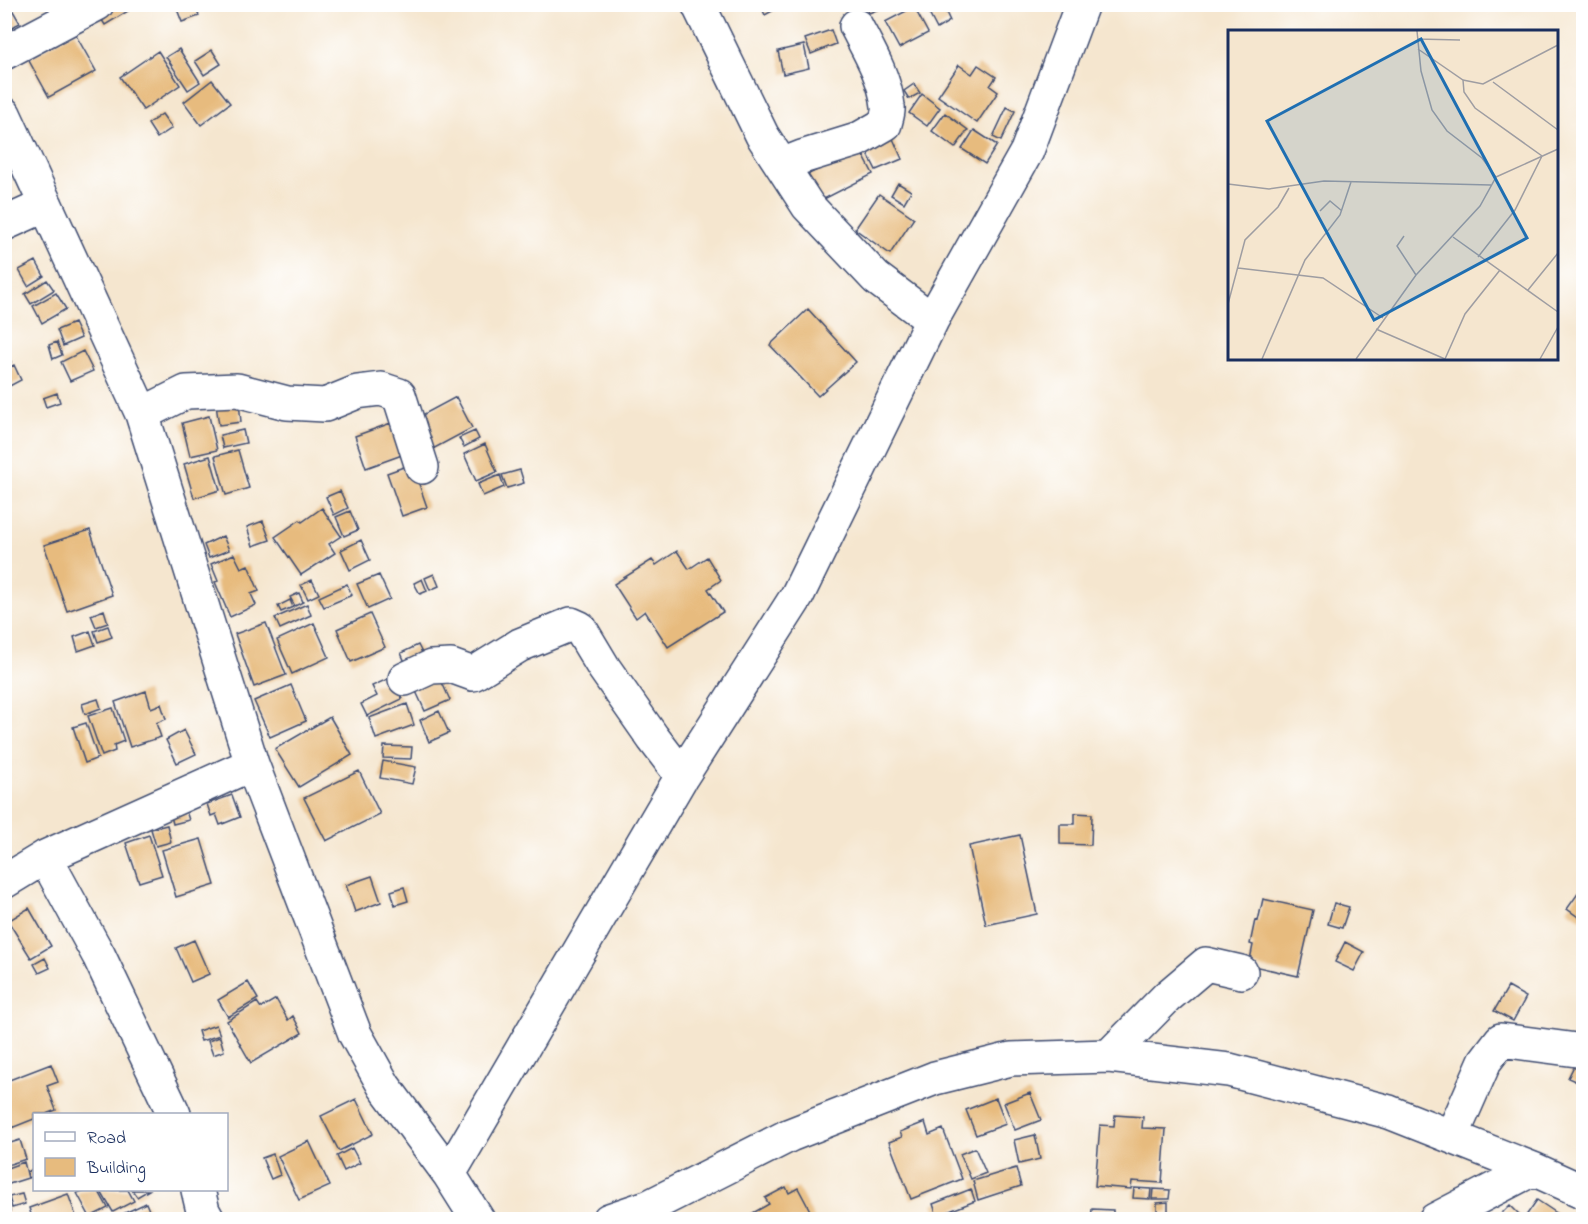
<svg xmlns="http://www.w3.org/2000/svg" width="1588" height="1224" viewBox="0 0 1588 1224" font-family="'Indie Flower',sans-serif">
<rect width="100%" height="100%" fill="#fff"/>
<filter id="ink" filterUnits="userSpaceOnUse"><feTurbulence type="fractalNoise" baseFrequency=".0167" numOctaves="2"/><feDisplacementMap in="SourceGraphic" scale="12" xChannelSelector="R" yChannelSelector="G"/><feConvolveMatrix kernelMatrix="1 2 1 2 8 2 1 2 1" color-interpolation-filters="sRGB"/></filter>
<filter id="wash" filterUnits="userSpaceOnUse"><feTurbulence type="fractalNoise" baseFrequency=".008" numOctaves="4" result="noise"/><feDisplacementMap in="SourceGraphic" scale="24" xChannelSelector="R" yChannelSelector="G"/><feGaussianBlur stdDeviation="1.35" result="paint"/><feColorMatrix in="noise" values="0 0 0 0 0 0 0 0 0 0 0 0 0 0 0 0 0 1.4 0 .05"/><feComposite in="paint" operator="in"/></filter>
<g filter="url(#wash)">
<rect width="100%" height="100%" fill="#f5e6cf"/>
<g id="blocks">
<!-- building -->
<path fill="#e7bb7e" d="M4,4h5l11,19 -16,8z
M121,4h3l4,7 -23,14 -5,-8z
M175,4h20l4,12 -17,6z
M760,4h25l-20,11z
M865,4h24v1l-20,8z
M924,4h18l8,17 -13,8z
M914,7l14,26 -29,15 -14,-26z
M831,30l5,14 -25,10 -6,-15z
M74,32l22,39 -47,26 -21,-38z
M804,45l5,23 -26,6 -5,-23z
M179,49l21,33 -12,8 -22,-33z
M212,50l9,14 -17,11 -9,-14z
M158,51l22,34 -37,25 -23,-33z
M959,65l13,9 6,-9 18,12 -6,9 8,6 -21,31 -39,-27z
M212,80l18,23 -29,22 -17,-23z
M914,84l6,9 -11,6 -5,-8z
M922,94l18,14 -13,18 -18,-13z
M1007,107l8,4 -14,30 -8,-4z
M945,113l23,17 -13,18 -23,-17z
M162,114l10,14 -15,10 -9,-14z
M974,130l23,15 -12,19 -23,-15z
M891,134l11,25 -26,11 -12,-24z
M860,149l13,25 -53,27 -13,-26z
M898,183l13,8 -7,12 -13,-8z
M879,194l35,24 -24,36 -35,-25z
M36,261l8,15 -16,10 -9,-16z
M47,280l7,10 -23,14 -6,-10z
M56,293l10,16 -24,14 -9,-17z
M808,309l48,53 -38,34 -48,-51z
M74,323l7,15 -18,8 -6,-16z
M57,342l5,13 -9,4 -4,-14z
M4,349l7,13 -7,4z
M83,351l10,20 -23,10 -9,-19z
M14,365l7,15 -17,9v-19z
M57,393l3,9 -14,5 -3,-9z
M456,397l16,31 -43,23 -16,-31z
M239,402l2,20 -22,3 -3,-20z
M209,416l8,34 -27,6 -8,-33z
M391,423l11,32 -36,13 -11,-32z
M243,430l3,13 -23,5 -3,-13z
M475,431l4,8 -15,8 -5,-9z
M485,444l12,28 -21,9 -12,-27z
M238,450l11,38 -23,7 -11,-39z
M210,456l10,34 -26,8 -10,-34z
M412,464l15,43 -25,9 -15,-43z
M520,470l4,13 -17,5 -5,-13z
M500,475l4,12 -21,9 -5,-12z
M340,491l8,17 -14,7 -8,-18z
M322,508l19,28 -12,8 6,9 -34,22 -26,-38 25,-17 2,2z
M350,511l8,19 -14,6 -8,-19z
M263,521l7,19 -17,6 -6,-19z
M90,530l22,65 -45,16 -23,-66z
M223,536l6,14 -20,8 -5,-13z
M361,540l9,20 -20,10 -9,-20z
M677,551l12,18 18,-12 14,23 -13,9 15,23 -55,35 -23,-36 -9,7 -22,-34 38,-24 4,5z
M234,554l7,14 7,-3 11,26 -8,3 5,11 -26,12 -15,-35 3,-1 -7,-17z
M434,574l5,12 -9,4 -5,-12z
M379,575l11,24 -22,10 -11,-25z
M422,579l5,12 -7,3 -6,-11z
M312,580l7,14 -11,5 -7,-14z
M347,584l5,11 -28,12 -5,-10z
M299,593l4,9 -8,4 -5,-9z
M290,600l3,7 -12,5 -3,-6z
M307,604l4,11 -31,14 -5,-11z
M104,610l4,13 -12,4 -5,-12z
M370,614l15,33 -34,15 -14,-33z
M266,623l20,52 -32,12 -19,-53z
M314,623l15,34 -37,17 -15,-34z
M108,626l4,11 -14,5 -4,-11z
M90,631l5,14 -17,6 -4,-14z
M418,645l9,18 -18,8 -8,-18z
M439,676l11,24 -25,11 -11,-24z
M392,677l10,22 -35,17 -6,-12 16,-8 -5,-10z
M291,685l15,36 -36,16 -16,-36z
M146,691l5,17 10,-4 5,15 -10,4 5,14 -31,10 -15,-45z
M98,699l3,9 -16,6 -3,-10z
M407,704l7,21 -38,14 -7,-21z
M113,708l11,33 -10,4 1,6 -13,5 -14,-40z
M439,711l10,22 -20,9 -9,-22z
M330,717l22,38 -53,32 -24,-38z
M86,723l12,35 -13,5 -12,-36z
M184,730l12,24 -19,9 -11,-23z
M384,746l28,1 -1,12 -28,-1z
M383,761l33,6 -4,17 -32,-6z
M359,771l21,43 -54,27 -22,-43z
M232,795l8,22 -20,8 -4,-11 -5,2 -4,-12z
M185,808l4,12 -16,4 -3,-12z
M1075,813l17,1 -1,31 -31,-1v-20h15z
M167,825l4,17 -15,4 -5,-17z
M149,835l13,40 -23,7 -13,-39z
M1020,835l17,79 -51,11 -17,-79z
M201,839l14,46 -39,12 -14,-47z
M372,876l9,26 -26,10 -9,-27z
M1584,885v36l-17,-12z
M404,887l4,14 -13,4 -4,-14z
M1263,899l50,11 -15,66 -49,-11 4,-20 -3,-1 5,-24 3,1z
M1334,903l15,4 -7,21 -14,-4z
M29,908l22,38 -20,12 -23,-37z
M194,940l15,34 -18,8 -15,-34z
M1345,942l19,10 -10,19 -19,-9z
M45,958l5,10 -11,5 -5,-9z
M248,982l10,17 -30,18 -10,-17z
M1508,987l18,10 -13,24 -19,-10z
M276,999l12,21 5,-4 9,17 -51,30 -24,-42 30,-19 4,6z
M216,1025l4,10 -19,6 -3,-10z
M220,1037l4,14 -11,4 -5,-14z
M1579,1056l5,2v27l-16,-7z
M51,1064l7,18 -11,4 9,24 -10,4h-12v5l-30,12v-49z
M1030,1093l11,27 -26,10 -11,-27z
M996,1098l10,26 -30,11 -10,-25z
M356,1099l17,35 -34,17 -18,-35z
M1115,1115l28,2 -1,11 24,1 -4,54 -30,-2 -1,8 -36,-3 5,-61 14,1z
M925,1122l4,13 14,-6 19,50 -51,20 -22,-57 13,-5 -2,-5z
M1035,1135l5,24 -21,5 -5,-24z
M20,1140l6,19 -22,7v-21z
M309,1141l21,45 -31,14 -21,-44z
M352,1148l8,15 -16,8 -7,-15z
M975,1148l11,25 -15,6 -11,-25z
M273,1154l7,21 -9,4 -9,-21z
M24,1162l4,16 -22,7 -2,-5v-11z
M1016,1168l5,18 -43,14 -5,-19z
M33,1170l1,6 -5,2 -2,-6z
M786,1187l3,6 9,-5 17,32h-61l-3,-6 18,-10 -4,-6z
M1134,1188l17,1 -1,10 -17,-1z
M971,1189l4,12 -38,15 -4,-12z
M1153,1189l17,1 -1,9h-17z
M85,1190h13l10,18 -18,9 -13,-24z
M100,1190h28l6,11 -21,11z
M132,1190h17l-12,7z
M22,1194l3,10 -13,4 -3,-11z
M68,1194l8,22 -9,4h-34l-4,-12z
M4,1196l6,15 -6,1z
M1537,1200l30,20h-44z
M1168,1202v10l-11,1v-10z
M146,1203l7,17h-43z
M1510,1205l12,12 -2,3h-25z
M1092,1209l21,1v6l27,2v2h-49z
M23,1215l1,5h-14v-1z"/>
</g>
</g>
<g filter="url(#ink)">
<use href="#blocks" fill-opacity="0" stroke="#3c4a6f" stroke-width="1.5"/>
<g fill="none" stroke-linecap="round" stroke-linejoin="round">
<!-- minor casing -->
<g stroke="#3c4a6f" stroke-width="36">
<path id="minor" d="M698,4l64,131 46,71 68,72 56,42
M4,53l93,-49
M4,114l138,300 110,350 103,270 29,52 65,88 29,46
M782,165l20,-8 55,-17 28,-16c1,-5 4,-12 3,-18 -3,-28 -19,-55 -32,-80
M4,224l42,-19
M142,414l44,-22 51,-2 50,13 38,2 32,-13 24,-3 18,6 23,72
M405,679l26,-12 20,-1 22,8 47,-29 51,-21 9,4 24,40 49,70 29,38
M45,857l54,99 75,158
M4,882l41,-25 207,-93
M1109,1056l58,-59 39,-33 35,8
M1452,1136l33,-75 16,-21 83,11
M449,1174l233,-398 115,-180 135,-276 95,-169 55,-147
M198,1190l5,21 5,9
M609,1220l41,-14 140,-71 145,-57 76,-19 98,-3 120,14 160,42 144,57 51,23
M1435,1220l98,-51"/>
</g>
<!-- minor -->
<use href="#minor" stroke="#fff" stroke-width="33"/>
</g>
</g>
<!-- overview -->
<g transform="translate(1228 30)">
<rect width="330" height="330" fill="#f5e6cf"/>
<path fill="none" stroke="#9e9da2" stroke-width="1.5" d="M189,9l43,1M190,19l45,31 20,4 75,-39M235,50l1,12 11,16 67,48 -27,54 -37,47M265,52l65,48M268,147l62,-28M0,154l41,5 55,-8 167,4M92,181l10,-10 12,10M176,206l-7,10 19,29M225,207l105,75M10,238l85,10 60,40M300,260l30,-37M0,274l17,-64 33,-33 11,-19M148,299l69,30M34,329l43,-99 35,-45 11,-33M128,329l60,-84 64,-69 16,-29 -14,-19 -35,-27 -15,-21 -11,-39 -4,-40M217,329l20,-45 35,-44M312,329l18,-32"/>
<path fill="#1f6fb2" fill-opacity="0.15" stroke="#1f6fb2" stroke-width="3" d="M193,9l106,199 -153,82 -107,-199z"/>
<rect width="330" height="330" fill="none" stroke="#1b2f5e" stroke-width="3"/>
</g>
<!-- margin -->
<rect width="1588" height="1224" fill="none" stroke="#fff" stroke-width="24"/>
<!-- legend -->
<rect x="33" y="1113" width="195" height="78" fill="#ffffff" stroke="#a4acbf" stroke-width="1.5"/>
<rect x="45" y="1132" width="30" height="9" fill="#ffffff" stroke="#a4acbf" stroke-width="1.5"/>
<text x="87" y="1143" font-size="18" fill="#1b2f5e">Road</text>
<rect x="45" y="1158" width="30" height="18" fill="#e7bb7e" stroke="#a4acbf" stroke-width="1.5"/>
<text x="87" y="1173" font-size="18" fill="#1b2f5e">Building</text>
</svg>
